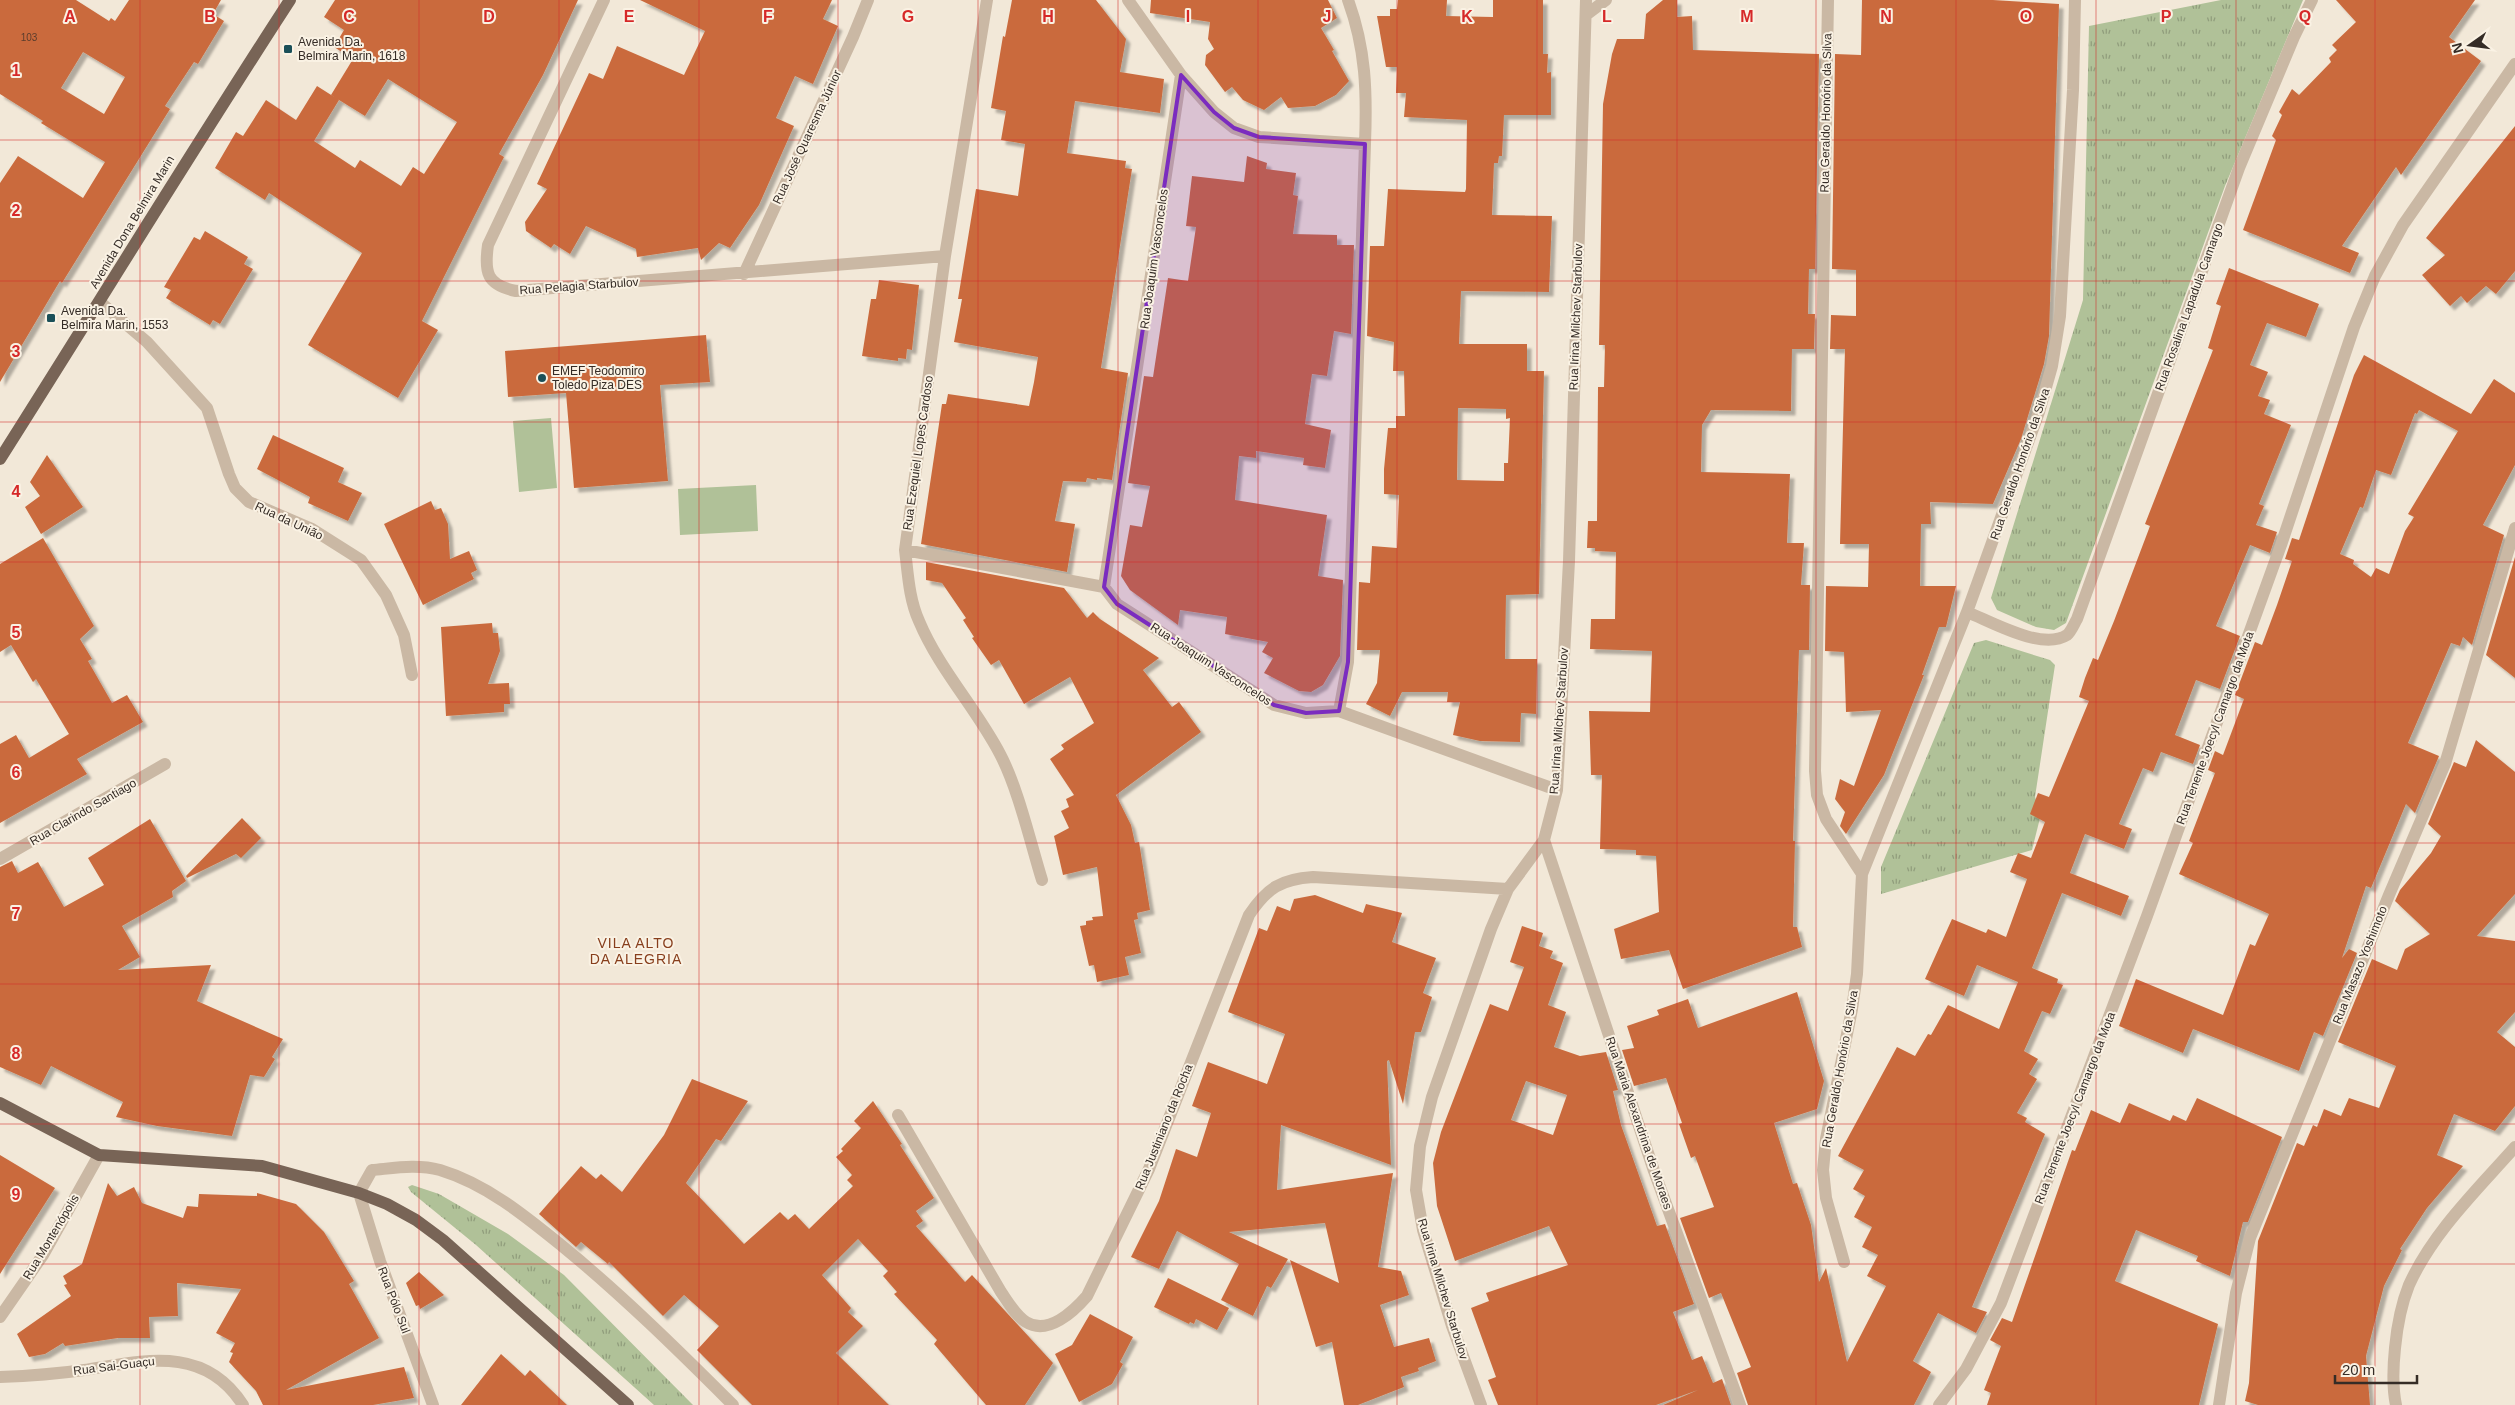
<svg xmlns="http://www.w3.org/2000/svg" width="2515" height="1405" viewBox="0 0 2515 1405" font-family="Helvetica,sans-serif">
<defs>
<pattern id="park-tufts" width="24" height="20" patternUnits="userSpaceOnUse" patternTransform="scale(1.25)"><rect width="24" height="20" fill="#b0c198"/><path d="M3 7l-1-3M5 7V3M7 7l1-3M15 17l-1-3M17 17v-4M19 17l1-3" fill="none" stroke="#909d7c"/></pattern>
<filter id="shadow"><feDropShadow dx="4.5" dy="4.5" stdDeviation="1" flood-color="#0004"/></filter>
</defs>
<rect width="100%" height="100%" fill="#f2e8d8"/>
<!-- park -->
<path fill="url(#park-tufts)" d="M2221,0h82l-78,186 -159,437 -12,7 -18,-3 -39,-17 -6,-12 92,-298 6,-274z
M1986,640l64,20 5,5 -20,132 6,17 -9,36 -151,44v-27l93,-224z
M412,1185l27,9 69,40 56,41 129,130h-39l-178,-160 -65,-53 -3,-5z"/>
<!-- garden -->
<path fill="#b0c198" d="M551,418l6,70 -38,4 -6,-71z
M756,485l2,46 -78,4 -2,-46z"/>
<!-- building -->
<path fill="#ca6b3e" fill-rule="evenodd" filter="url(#shadow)" d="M0,0h76l33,21 2,-3 4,3 14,-21h92l-8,14 11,7 -26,43 -4,-2 -29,44 5,3 -108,174 -2,-2 -60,101v-199l18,-27 65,42 22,-36 -64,-39 2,-2 -43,-27zM83,52l42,25 -21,37 -43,-26z
M335,0h243l-35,75 -44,79 5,3 -82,164 16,9 -40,68 -90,-53 54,-92 -93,-60 -4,7 -50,-32 21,-36 7,4 23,-36 30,20 21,-34 22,14 -25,41 41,27 5,-8 41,26 12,-19 11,7 33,-52 -69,-43 -23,37 -34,-21 22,-36 -19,-12 10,-17 -20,-13z
M640,0h192l-9,19 15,7 -25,58 -18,-8 -19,42 18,8 -35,79 -29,43 -11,-5 -18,17 -3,-12 -61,9 -1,-8 -50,-23 -16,28 -16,-10 -3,4 -25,-17 -1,-9 22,-33 -10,-5 52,-111 14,6 14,-33 67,29 21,-44z
M1012,0h84l30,39 -6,33 44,7 -4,34 -85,-12 -8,52 59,8 -1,7 7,1 -31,199 27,5 -16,107 -15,-2v2l-10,-2 -1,4 -23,-1 -8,40 20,3 -8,48 -146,-28 21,-140h4l2,-10 81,12 5,-24 4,-25 -84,-15 8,-43h-4l18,-110 42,7 7,-52 -24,-4 5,-29 -15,-3 12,-72 2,1z
M1151,0h177l9,18 -16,10 13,22 -2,1 17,30 -13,14 -21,11 -27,2 -7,-11 -17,13 -21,-10 -11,-13 -7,5 -20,-27 1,-10 8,-6 -6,-10 2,-17 -60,-9z
M1398,0h49l-1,16 47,1v-17h50v54h5l-1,19 4,-1v43h-47l-2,41h-3l-1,7h-4l-2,52 60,1 -3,76 -88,-1 -2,53h68v27h17l-5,223 -33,1 -1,64h32l-1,55 -15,-1 -1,29 -40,-1 -27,-6 7,-33h-13l1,-10h-46l-12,24 -24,-12 11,-21 3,-33h-23l2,-68 11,1 2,-37 25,2 2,-53 -15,-1v-25l4,-41h8v-12h9l-1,-45h-11l1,-29 -27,-6 3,-90h14l4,-57 77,3 1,-3 1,-69 -63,-3 2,-24h-10l1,-26h-11l-9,-51h13v-7h7zM1458,408l48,1v10l4,-1 -2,45h-4v18l-47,-1z
M1663,0h14v17l15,-1 1,34 126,4 -4,215h-6l-1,45h7l-1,35h-22l-1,62 -80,-1 -9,15 -1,47 89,2 -3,69h17l-3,42h9l-1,65h-10l-6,191h2l-2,86h4l5,20 -119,42 -14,-39 -48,9 -7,-30 45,-17 -3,-56 -20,-1v-5l-36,-1 2,-74h-11l-2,-64 61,1 2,-61 -62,-2 1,-30h24l1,-67 -21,-1v-3h-8l1,-27h9l1,-134h6l1,-42h-6l4,-241 9,-50 5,-15h27l2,-25z
M1862,0h131l66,4 -10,332 -5,28 -23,75 -28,65 -63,-2 1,22h-10l-1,62h36l-10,41h-7l-17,48h2l-40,100 -38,59 -6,-8 5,-14 -10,-13 5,-20 14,7 27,-76 -35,2 -2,-60 -19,-1 1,-65 42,1 1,-43h-29l5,-195h-15l1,-34 25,1v-46l-24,-1 3,-215 26,1z
M2336,0h139l-26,37 32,24 -80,114 -5,-8 -54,79 17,7 -9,20 -107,-43 33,-90 -4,-4 10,-21 -3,-3 13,-23 7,6 32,-33 -2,-4 8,-8 -5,-5 24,-23z
M2515,126v145l-19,23 -10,-8 -19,17 -6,-7 -11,10 -28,-31 23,-20 -19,-17z
M1247,156l20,7 -1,6 30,4 -3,22 5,1 -5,38 44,1v10h17l-3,89 -17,-3 -7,45 -15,-2 -7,50 26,6 -6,38 -22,-3 1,-7 -48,-7v7l-17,-2 -4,44 92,15 -9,61 25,4 -3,76 -17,29 -12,7 -12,-1 -35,-18 9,-15 -11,-6 6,-10 -43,-8 2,-17 -47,-7 -2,15 -48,-35 -9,-14 9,-51 12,2 8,-41 -22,-3 16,-107 9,1 15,-99 20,3 8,-54 -10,-1 6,-50 52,6z
M205,231l43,26 -4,7 9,5 -33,55 -7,-4 -3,5 -44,-27 5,-8 -7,-3 30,-50 6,3z
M2229,268l90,36 -13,33 -39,-14 -17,42 18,7 -10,24 12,4 -6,14 27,11 -32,79 5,2 -8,19 21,7 -7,21 -20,-8 -34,81 24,10 -20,53 -24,-9 -21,55 25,10 -7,19 -32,-12 -8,20 -10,-4 -24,56 13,5 -8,20 -39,-15 -15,39 59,23 -8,20 -59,-23 -30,75 26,11 -1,4 6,2 -13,29 -8,-3 -18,40 14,8 -9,15 8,5 -20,34 10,5 -2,4 20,12 -73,173 15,5 -11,21 -38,-20 -25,48 18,11 -17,33h-166l-11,-32 14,-6 -30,-74 -12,5 -29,-80 34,-11 -19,-51 -4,2 -12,-34 3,-1 -16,-45 -32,8 -12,-36 12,-2 -7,-22 32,-11 -2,-5 31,-11 10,29 99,-36 27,89 -7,28 -43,14 19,61 4,-1 14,42 8,57 7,-14 21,94 39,-76 -19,-10 11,-21 -16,-8 10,-20 -18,-10 11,-21 -12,-7 11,-19 -26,-14 59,-109 18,9 13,-22 3,1 17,-30 51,24 19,-47 -41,-17 -13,31 -39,-17 27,-60 34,14 2,-4 18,8 21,-58 -17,-7 8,-19 13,5 14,-36 -15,-8 8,-21 11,4 40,-96 -10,-4 6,-19 8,-20 5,2 16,-39 36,-95 -5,-2 68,-174 -5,-2 13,-42 -5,-2z
M879,280l40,5 -7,65 -5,-1 -1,10 -8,-1v3l-36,-5 9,-57h5z
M706,335l4,47 -50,3 8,96 -94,7 -8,-95 -58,4 -3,-46z
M2364,355l107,59 23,-35 21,14v72l-32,60 21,10 -32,110 -9,-8 -3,9 -9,-3 -43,100 31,13 -24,57 -9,-9 -35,84 -5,-2 -24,72 7,-9 8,4 -34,83 -9,-4 -15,39 -106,-42 -10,24 -64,-27 17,-47 87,36 27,-71 5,2 14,-32 -90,-40 14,-31 -4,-2 26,-68 -7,-3 7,-19 8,4 21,-56 -9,-4 20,-53 7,3 15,-40 15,-44 -7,-2 7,-21 7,2 55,-165zM2419,410l39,21 -50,83 6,3 -9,14 -16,43 -13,-6 -5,9 -18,-13 1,-4 -14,-6 20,-47 3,1 13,-38 15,5 24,-62 2,1z
M273,435l71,33 -6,14 24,11 -14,28 -40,-18 2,-6 -53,-28z
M47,455l36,52 -42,27 -16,-27 15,-11 -10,-14z
M431,501l4,9 6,-2 7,16 2,35 19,-8 8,19 -6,3 3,6 -51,26 -39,-81z
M43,538l51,88 -14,13 12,20 -4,2 24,42 15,-8 16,27 -66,37 10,15 -87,49v-79l16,-9 13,23 40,-24 -33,-55 -3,3 -22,-37 -11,7v-88z
M2515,557v121l-29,-23z
M926,562l138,26 23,30 6,-6 7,7 59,39 -16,12 29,37 7,-5 22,30 -85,63 15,30 4,18 4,-1 11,68 -13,3 1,6 -4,1 7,33 -16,4 4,18 -32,7 -3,-17 -5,1 -9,-40 6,-1v-4l7,-1 -1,-3 11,-1 -6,-49 -34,8 -9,-39 15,-8 -8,-17 8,-4 -3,-8 8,-4 -24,-36 14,-10 -3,-4 33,-22 -24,-46 -46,27 -25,-44 -8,5 -19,-27 2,-1 -11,-17 3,-2 -24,-35 -16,-3z
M492,623l1,10h5l2,18 -12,33 21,-1 1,21h-6v8l-58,4 -5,-89z
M2476,740l39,32v122l-38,42 38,5v71l-18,20 18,15v59l-20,25 -41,-17 -17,41 26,11 -36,42 -27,41 2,1 -18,36 -18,70 4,49h-112l-13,-4 4,-18 9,-142 39,-98 7,3 9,-21 4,2 7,-18 17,7 8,-18 30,10 17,-42 -58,-24 34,-83 25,11 8,-21 25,-15 -35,-33 5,-11 31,-37 10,-17 -13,-12 26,-62 12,5z
M242,818l19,20 -20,20 -5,-4 -49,24 -1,-2z
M150,819l36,62 -14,10 1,6 -51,29 18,31 -22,13 93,-5 -14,36 86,38 -11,18 3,2 -11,18 -14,-2 -18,61 -75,-10 -41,-9 7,-15 -72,-36 -10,19 -41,-18v-200l12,-6 6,12 20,-11 26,45 40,-22 -16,-27z
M1315,895l48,18 3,-9 36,9 -10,29 44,16 -13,35 9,4 -11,35h-6l-12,72 -14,-44 -2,1 4,104 -110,-40 -4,65 116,-17 -15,94 23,4 8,24 -29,10 14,42 35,-9 7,23 -18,7 1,3 -18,6 3,10 -46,18h-14l-12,-63 -16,5 -26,-87 49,23 -14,-60 -96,9 59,27 -17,29 -4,-2 -14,30 -32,-16 18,-36 -62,-33 -18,38 -28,-12 28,-56 17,-52 21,8 14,-44 -19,-7 16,-44 59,22 18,-50 -57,-22 31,-84 8,3 10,-25 13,5 4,-12z
M1522,926l21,7 -4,13 14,5 -3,7 13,5 -15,42 18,7 -12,35 26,9 26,-4 12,38 -5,1 8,34 36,101 8,-2 29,80 -21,8 19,48 10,-4 11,27 9,-4 9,26h-68l35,-15 -42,15h-158l-10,-25 8,-3 -25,-69 18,-7 -3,-8 82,-28 -19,-39 -94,35 -18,-55 -4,-43 8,-31 49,-128 18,7 16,-44 -14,-5zM1526,1081l41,14 -14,40 -42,-15z
M692,1079l56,22 -27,40 -5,-2 -30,44 58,61 36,-32 8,8 7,-6 14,15 44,-43 -6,-6 5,-5 -16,-18 7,-6 -2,-2 20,-21 -7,-7 19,-20 29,43 -2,1 34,53 -18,13 7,10 -7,5 49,56 7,-7 81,88 -28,42h-39l-52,-61 3,-4 -43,-46 3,-2 -14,-16 5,-5 -30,-32 -36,36 29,33 -3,4 15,14 -27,27 53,52h-137l-55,-55 22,-24 -35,-31 -21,21 -54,-54 -1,2 -27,-22 -5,5 -37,-33 42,-48 15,13 5,-5 21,18 42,-57z
M2197,1098l85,39 -34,85h-5l-13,54 -34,-15 2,-5 -62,-26 -21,51 103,43 -19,81h-212l4,-12 -7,-3 17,-44 -11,-6 12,-22 10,4 60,-172 3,1 16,-41 29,13 9,-20 41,18 3,-6 13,6z
M0,1155l55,33 -55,86z
M108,1183l9,13 17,-9 8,16 41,15 4,-12 11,1 1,-13 58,2v-3l39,11 28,28 30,49 -5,3 30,54 -93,52 118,-23 10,31 -41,7h-110l-7,-14 -27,-29 4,-9 -3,-1 5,-9 -19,-10 25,-44 -64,-6 1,33 -29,1 1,21h-32l-53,8 -2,-3 -18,11 -16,3 -12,-23 54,-38 -7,-11 3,-1 -4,-8 19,-12z
M419,1272l25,23 -24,14 -1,-4 -3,1 -10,-23z
M1168,1278l61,30 -12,22 -21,-11 -2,5 -4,-2 -1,2 -35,-17z
M1090,1314l43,23 -13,25 3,2 -11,20 -33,18 -24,-48 17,-9z
M501,1354l24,22 5,-6 37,35h-106z"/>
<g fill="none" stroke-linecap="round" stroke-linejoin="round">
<!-- minor -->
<path stroke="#cab8a4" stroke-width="12" d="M604,0l-116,245c-4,28 -1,40 28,46l429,-35
M987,0l-42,256 -40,294c3,24 4,49 14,71 20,48 57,87 81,133 18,34 30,87 42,126
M1128,0l53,75 33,37 20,16 25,9 106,7c2,-52 1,-95 -17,-144
M1828,0l-13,771 2,24 9,24 36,55 -5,100 -5,35 -26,130 -3,31 3,28 18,64
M1586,15l20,-15
M1181,75l-77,512 13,17 157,101 32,8 33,-2 9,-49 17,-518
M744,274l109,-237 15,-37
M100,302l47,40 60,66 22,66 6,14 14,14 63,27 49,31 25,35 18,40 8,40
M905,550l199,37
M1967,612c25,10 75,39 100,23 4,-3 7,-11 10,-16l162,-451 55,-131 18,-37
M1339,711l218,79
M1544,840l110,331 86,234
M0,859l165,-95
M1862,874l105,-262 72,-200 13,-46 8,-50 13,-226 2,-90
M898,1115l103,177c7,10 14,23 25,30 22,14 48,-11 61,-26l62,-127 100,-254c18,-27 32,-36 64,-38l195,12
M0,1317l43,-62 56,-100
M0,1377c28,-1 56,-3 84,-7 59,-9 120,-26 159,35
M433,1405l-53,-144 -21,-68 13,-23c23,-2 45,-6 68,0 46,14 84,45 121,75 61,50 116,104 172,160
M1481,1405l-29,-79 -29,-96 -7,-40 4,-44 12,-49 59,-168 17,-40 36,-49 13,-50 12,-229 17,-561
M1939,1405l27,-36 35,-66 146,-387 134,-371 73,-218 21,-51 28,-51 112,-161
M2219,1405l17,-112 14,-55 139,-343 56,-131 70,-236
M2396,1405c-4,-19 -3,-38 -1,-57 2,-21 6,-43 14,-63 24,-53 68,-95 106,-138"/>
<!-- major -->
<path stroke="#786456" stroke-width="12" d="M0,459c97,-153 191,-307 290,-459
M0,1103l99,52 163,11 97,27 28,11 29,16 27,20 185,165"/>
</g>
<!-- marked area -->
<path fill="#7b2cbf" fill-opacity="0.2" stroke="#7b2cbf" stroke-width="4" stroke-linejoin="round" d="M1181,75l33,37 20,16 25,9 106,7 -17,518 -9,49 -33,2 -32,-8 -157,-101 -13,-17z"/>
<!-- grid -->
<path fill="none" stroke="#d62828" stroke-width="1" stroke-opacity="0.55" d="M140,0v1405M279,0v1405M419,0v1405M559,0v1405M699,0v1405M838,0v1405M978,0v1405M1118,0v1405M1258,0v1405M1397,0v1405M1537,0v1405M1677,0v1405M1816,0v1405M1956,0v1405M2096,0v1405M2236,0v1405M2375,0v1405M0,140h2515M0,281h2515M0,422h2515M0,562h2515M0,702h2515M0,843h2515M0,984h2515M0,1124h2515M0,1264h2515"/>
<!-- markers -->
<g fill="#1a4f58" stroke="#faf2e4" stroke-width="2">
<rect x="283" y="44" width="10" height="10" rx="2.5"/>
<rect x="46" y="313" width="10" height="10" rx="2.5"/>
<circle cx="542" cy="378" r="5"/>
</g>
<g text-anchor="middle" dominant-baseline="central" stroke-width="4" stroke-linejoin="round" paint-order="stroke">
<!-- number labels -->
<g font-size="10" fill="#5a3c2c">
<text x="29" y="37">103</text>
</g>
<!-- poi labels -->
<g font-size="12" fill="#352c26" stroke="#faf2e4" text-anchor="start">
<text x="298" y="42">Avenida Da.<tspan x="298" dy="14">Belmira Marin, 1618</tspan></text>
<text x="61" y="311">Avenida Da.<tspan x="61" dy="14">Belmira Marin, 1553</tspan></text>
<text x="552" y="371">EMEF Teodomiro<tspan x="552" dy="14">Toledo Piza DES</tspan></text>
</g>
<!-- street labels -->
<g font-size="12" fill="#352c26" stroke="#faf2e4">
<text transform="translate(1826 113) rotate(-89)">Rua Geraldo Honório da Silva</text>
<text transform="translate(807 137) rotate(-65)">Rua José Quaresma Júnior</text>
<text transform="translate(132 222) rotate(-59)">Avenida Dona Belmira Marin</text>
<text transform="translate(1154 259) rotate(-82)">Rua Joaquim Vasconcelos</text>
<text transform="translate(579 286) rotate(-4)">Rua Pelagia Starbulov</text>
<text transform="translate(2189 307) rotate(-70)">Rua Rosalina Lapadula Camargo</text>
<text transform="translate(1576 317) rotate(-88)">Rua Irina Milchev Starbulov</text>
<text transform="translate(918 453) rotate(-82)">Rua Ezequiel Lopes Cardoso</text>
<text transform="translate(2020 464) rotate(-71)">Rua Geraldo Honório da Silva</text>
<text transform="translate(289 521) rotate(25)">Rua da União</text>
<text transform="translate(1211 664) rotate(33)">Rua Joaquim Vasconcelos</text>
<text transform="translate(1559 721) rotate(-86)">Rua Irina Milchev Starbulov</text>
<text transform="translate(2215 728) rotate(-70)">Rua Tenente Joecyl Camargo da Mota</text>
<text transform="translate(83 812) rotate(-30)">Rua Clarindo Santiago</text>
<text transform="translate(2360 965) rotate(-68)">Rua Masazo Yoshimoto</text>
<text transform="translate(1840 1069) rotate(-80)">Rua Geraldo Honório da Silva</text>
<text transform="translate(2075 1108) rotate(-69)">Rua Tenente Joecyl Camargo da Mota</text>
<text transform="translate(1639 1123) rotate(71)">Rua Maria Alexandrina de Moraes</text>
<text transform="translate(1164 1127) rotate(-68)">Rua Justiniano da Rocha</text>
<text transform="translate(51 1237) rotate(-59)">Rua Montenópolis</text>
<text transform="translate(1443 1289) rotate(73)">Rua Irina Milchev Starbulov</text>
<text transform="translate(394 1300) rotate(69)">Rua Pólo Sul</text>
<text transform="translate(114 1366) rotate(-7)">Rua Sai-Guaçu</text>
</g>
<!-- neighbourhood labels -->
<g font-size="14" letter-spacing="1" fill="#873e1c" stroke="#faf2e4">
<text x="636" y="943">VILA ALTO<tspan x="636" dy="16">DA ALEGRIA</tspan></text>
</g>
</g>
<g font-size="16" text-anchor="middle" font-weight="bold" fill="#d62828" stroke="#faf2e4" stroke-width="4" stroke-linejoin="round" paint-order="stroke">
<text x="70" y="22">A</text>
<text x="210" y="22">B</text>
<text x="349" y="22">C</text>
<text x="489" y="22">D</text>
<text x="629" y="22">E</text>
<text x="768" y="22">F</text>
<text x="908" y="22">G</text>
<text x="1048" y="22">H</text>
<text x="1188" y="22">I</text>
<text x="1327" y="22">J</text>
<text x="1467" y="22">K</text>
<text x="1607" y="22">L</text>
<text x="1747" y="22">M</text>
<text x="1886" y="22">N</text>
<text x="2026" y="22">O</text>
<text x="2166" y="22">P</text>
<text x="2305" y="22">Q</text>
<text x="16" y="76">1</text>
<text x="16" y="216">2</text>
<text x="16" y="357">3</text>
<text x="16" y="497">4</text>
<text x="16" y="638">5</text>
<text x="16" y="778">6</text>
<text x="16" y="919">7</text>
<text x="16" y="1059">8</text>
<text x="16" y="1200">9</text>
</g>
<!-- north arrow -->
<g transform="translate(2470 45) rotate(256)" stroke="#faf2e4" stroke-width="4" paint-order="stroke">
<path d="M0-4L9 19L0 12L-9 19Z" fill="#352c26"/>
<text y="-8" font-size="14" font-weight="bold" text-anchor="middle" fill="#352c26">N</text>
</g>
<!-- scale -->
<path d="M2335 1375v8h82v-8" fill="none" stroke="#352c26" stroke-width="2.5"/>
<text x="2342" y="1375" font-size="15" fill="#352c26" stroke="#faf2e4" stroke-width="4" paint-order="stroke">20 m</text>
</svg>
